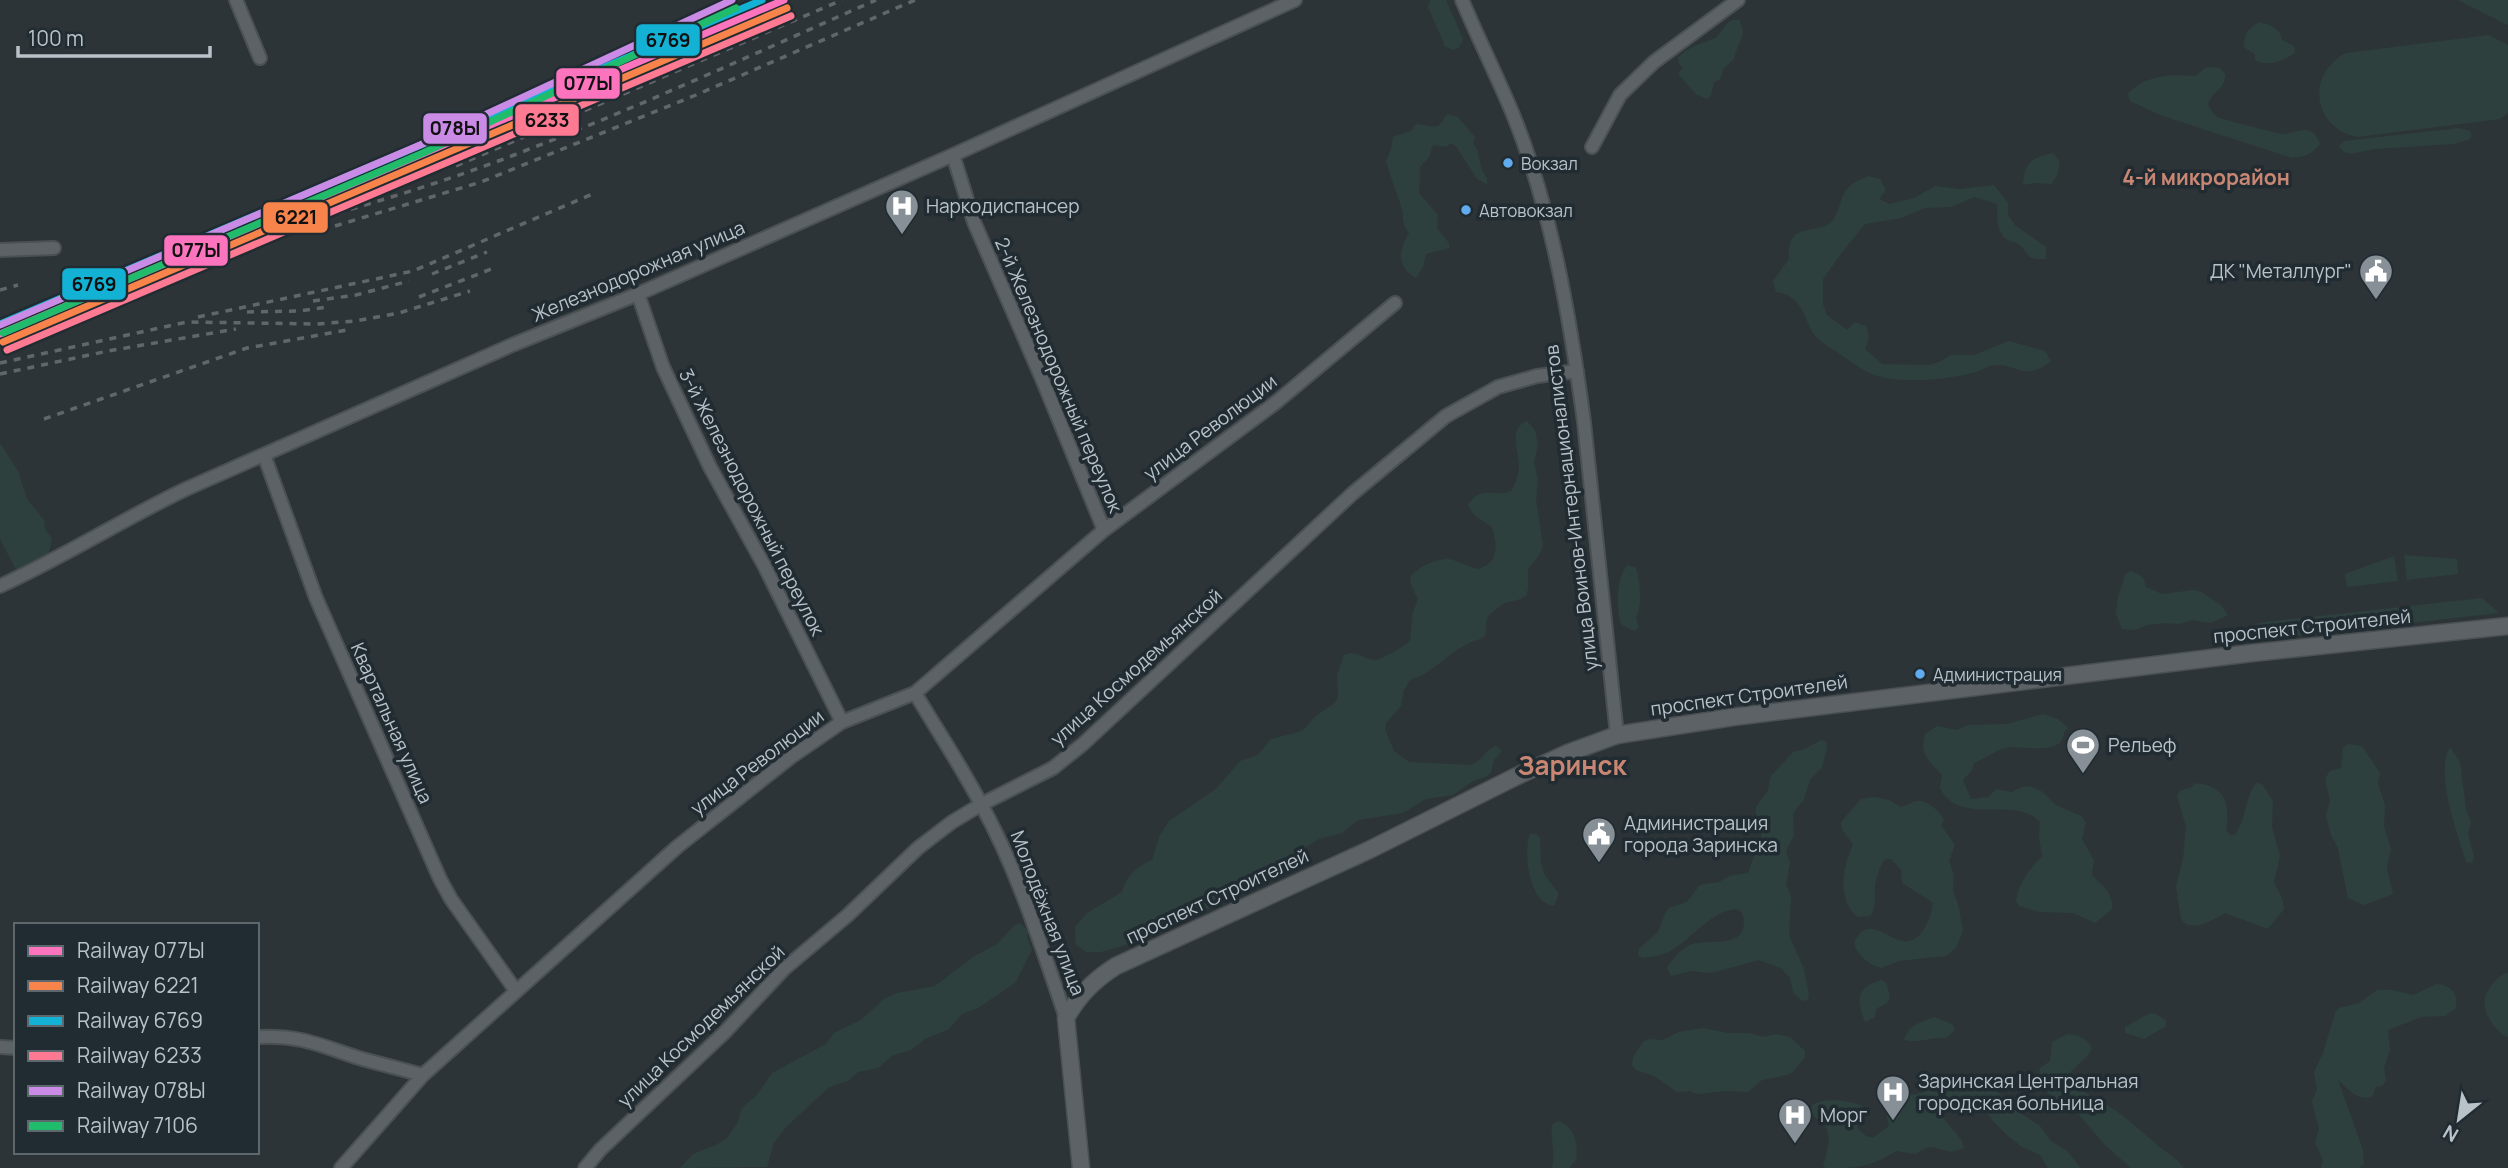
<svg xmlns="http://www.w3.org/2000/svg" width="2508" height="1168" viewBox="0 0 2508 1168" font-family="Manrope,sans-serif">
<rect width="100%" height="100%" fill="#2d3438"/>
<!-- green -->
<path fill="#2d403d" d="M1430,0h16l17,39 -4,9 -7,2 -7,-4 -17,-39z
M2458,0h50v25z
M1732,20h7c9,16 -2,23 -5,39l-10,9 -4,11 -6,3 -3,13 -4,4 -11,-5 -18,-20 5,-6 -4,-4 -1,-6c11,-12 21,-13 35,-19 8,-3 10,-15 19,-19z
M2259,22c11,2 22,7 23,18l12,6 1,7c-12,8 -27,14 -40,7v-6l-10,-6c-3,-13 4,-20 14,-26z
M2489,35l19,10v68l-8,6 -143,18c-45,-10 -51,-63 -11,-84z
M2212,67l8,1 5,6c1,15 -14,18 -17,31 3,5 6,10 11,13 3,1 60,16 64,16 15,-1 29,-13 37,10 -7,10 -17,13 -28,14l-132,-43 -30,-14 -2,-7c16,-19 44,-20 67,-18l10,-8z
M1448,114l10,3 17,20 -2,6c7,10 5,13 8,24 2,8 7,8 6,17l-10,-5 -21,-33 -5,-3 -5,4 -13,-2 -4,12 -9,10 -1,26 19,22 -1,13 12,15v5l-23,6 -3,13 -7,11c-19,-10 -18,-27 -7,-45 -9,-13 -4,-14 -8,-27 -5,-16 -11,-30 -15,-45l5,-11 2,-13 18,-6 5,-7c7,0 16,4 22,2 4,-2 6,-9 10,-12z
M2459,128l11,3 2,5 -4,4 -14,4 -79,5 -25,5 -6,-2 -5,-6 5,-5z
M2053,153l7,9 -2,11 -6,11 -18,-1 -11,2c1,-22 9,-28 30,-32z
M1868,176l12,3 6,11 -7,9 10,5 25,-6 21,-12 25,3 34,-4 14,18v12l7,10 31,22v12c-22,1 -15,-5 -28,-15 -1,-2 -9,-3 -10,-4 -13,-7 -10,-24 -11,-36l-22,-7 -24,10 -26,1 -24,10 -36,6 -22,27 -20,28v25l4,11 20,15 8,-8 11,4 3,12 -4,11 17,15 47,1 11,-3 10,-7h24l35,-14 36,10 6,10c-28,23 -36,-1 -61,5 -5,1 -9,5 -14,6 -30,8 -83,14 -111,-1 -8,-5 -15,-10 -22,-15 -9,-7 -24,-13 -30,-23 -11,-19 -11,-37 -37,-41l-3,-11 16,-22c-2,-41 29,-22 43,-38 8,-9 8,-26 17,-34 4,-5 13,-8 19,-11z
M1527,421l8,9 3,15 -4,17 4,18 -2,19 7,46 -4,10 -11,14v20l-2,7 -5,3 -17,4 -14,11 -3,4 -2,18c-5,4 -10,4 -16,7 -21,10 -36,30 -59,37l-7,12 -2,14 -15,17 -1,6 9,22 15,11 62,3c11,-4 14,-15 25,-19l6,5 -8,9 -3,13 -5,4 -13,4 -20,14 -27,4 -23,14 -45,7 -16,13 -23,6 -119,74 -35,12 -22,15 -42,12h-15l-10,-7 -1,-18 12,-14 35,-21c6,-18 13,-24 30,-32l8,-25 9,-14 47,-32 24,-28 18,-6 13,-16 31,-8 15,-16 18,-12 3,-6 -1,-22 7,-20c12,-6 20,5 32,5 6,-1 29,-14 34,-19l3,-29 5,-13c-3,-7 -9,-15 -7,-22 4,-9 26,-18 35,-18 10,0 22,8 32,10 22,-6 19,-25 14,-42l-18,-12 -6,-10c12,-21 27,-7 43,-14 4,-7 7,-14 8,-22 1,-16 -12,-41 8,-48z
M0,443l18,28 9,28 17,21 1,10 7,8c-3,24 -10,24 -31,33l-6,-3 -15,-29z
M2404,555l53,4 1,15 -51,6z
M2394,556l4,25 -51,6 -2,-13z
M1627,565l9,3c4,14 7,36 0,50l3,10 -5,3 -13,-7c-5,-19 -5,-43 6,-59z
M2131,571c9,3 14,7 15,16l16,7 32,-4 7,2 20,13 7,10 -17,8 -19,-3 -13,4 -13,-1 -18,2 -14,5 -12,-1 -6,-15 2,-17 8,-24z
M2482,598l17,15 -231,26 -11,-16z
M2043,714l15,5 10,9 -4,4c0,26 -46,12 -59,16 -10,3 -21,11 -31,15l-2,7 -9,10 8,19 17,-2 9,-8 15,3 10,-5 8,-1 13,6 13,13 25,11 5,6 -4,17 12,21 -2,15 15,15 6,14 -2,6 -16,13 -22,-10 -34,-1 -20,-6 -3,-5c3,-19 13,-31 26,-45l-3,-19 1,-15c-23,-27 -82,5 -100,-34l2,-13c-14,-15 -22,-20 -17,-41l12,-8 20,4 11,-5 40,-1z
M1821,740l5,2 1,6 -5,19 -12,13 -6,19 -11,15 1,21 -8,16 4,12 -4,21 5,13 -2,38 15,34 5,25 -1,6 -6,1 -9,-9 -3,-14 -9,-10 -22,-8 -48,13 -20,-2 -20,5 -4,-8c6,-10 12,-17 23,-23 15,-7 54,5 54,-23 0,-7 -2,-10 -7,-13 -25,1 -43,27 -62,39 -10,7 -22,9 -33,10l-4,-3 1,-6 19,-17 7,-18 4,-6 18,-6 12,-16 6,-2 14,-2 10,-6 19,-3 13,-36 1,-12 -6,-11v-7l12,-17 3,-14 22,-24 12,-3z
M2348,744l14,2 18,27 -2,11 7,21 -1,21 7,23 -4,19 6,26 -29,11 -16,-7 -10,-50 -7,-13 -5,-20 4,-14 -5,-23 5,-7 11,-3 2,-20z
M2450,747l10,15 6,47 5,13 -3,12 6,23 -2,6 -6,-1c-8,-27 -32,-90 -16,-115z
M2196,783c30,4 34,20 30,47l4,5h5c13,-20 9,-34 21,-52l6,1 11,17 -1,26 8,29 -6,26 9,19 1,8 -16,20 -43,-16c-13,7 -24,16 -39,11l-5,-5 -5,-33 7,-27 3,-32 -9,-31 3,-5 12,-4z
M1875,797l14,3 12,7c4,-1 8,-3 12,-5 11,-5 26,8 31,17l-3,6 14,20 -6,16 5,14 -1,16 5,13 5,27 -7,17 -10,8 -47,5 -18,7c-13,-4 -23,-12 -27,-25 20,-41 45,24 70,-14 5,-8 9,-17 8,-27l-30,-19 -1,-13 -10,-11h-6c-6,9 -9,18 -10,28 -1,11 2,20 -5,29l-12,1c-22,-17 -15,-50 -5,-72l-11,-16 -1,-7 20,-23z
M1530,834h6l4,4 1,24 3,12 15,20 -5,12c-25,-2 -31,-53 -24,-72z
M1020,923l8,8 -1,6 5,13 -17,33 -37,25 -16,6 -13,15 -24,10 -14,11 -18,5 -15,13 -20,4 -10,9 -19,6 -44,41 -11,15 -7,24 -87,1 13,-14 23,-9 11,-7 11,-16 4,-14 15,-13 15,-22 54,-29 8,-11 27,-13 23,-21 13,-6 38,-7 38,-29 24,-13 17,-18z
M2508,972v65h-1c-11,-5 -26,-26 -22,-39 3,-10 14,-23 23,-26z
M1882,980l5,4 3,14 -3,5 -11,6 -1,8 -10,5c-9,-22 -9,-35 17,-42z
M2437,984c14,1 23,11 18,25l-10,7 -24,1 -33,13 2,20 -6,18 2,13 -4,5 -6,1 -4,10c-16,4 -23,-8 -34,-17l25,70 1,14 -5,4h-38l2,-7 -8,-19 4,-13 -7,-28 5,-12 -3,-17 9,-19 12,-40 4,-5 20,-5 18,-13h16l20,5z
M2150,1013l6,1 10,6v6l-22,13 -19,-6v-6z
M1934,1017l18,7 3,6 -9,8c-16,-2 -25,6 -42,2 5,-16 16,-17 30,-23z
M1703,1028l25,5h21l14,4 13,-3 14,3 15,14v6l-12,15 -6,3 -25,5 -14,12 -21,-1 -30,3 -7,-3 -13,1 -23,-16 -18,-6 -4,-5 1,-8 10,-15 6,-3 14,1 16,-8z
M2067,1034c11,0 20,5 25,14 -3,9 -17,18 -24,27 7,14 26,22 39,30 17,10 33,25 48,38 10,9 21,14 29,25h-53l-25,-22 -33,-38 -17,-7 -9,-9 -8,-17 1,-7 10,-7 2,-19z
M1968,1080h12l10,5 27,26 23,15 11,15 16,10 14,17h-33l-8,-13 -18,-8 -14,-11 -15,-15 -12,-18 -6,-2 -28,3 -5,10c4,13 20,20 22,34l-13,4 -19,-5 -6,1 -11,6 -19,-3c-27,17 -38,17 -71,17l-2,-3c4,-12 10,-30 1,-40 -5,-5 -9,-7 -13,-13l1,-7c10,-8 38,-5 50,1l2,11 -7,11 9,8 7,2 16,-12 -4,-19c9,-14 20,-10 35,-14 5,-1 10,-5 16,-5 11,-1 22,-1 32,-8z
M1557,1121c17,4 22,23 19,39l-7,8h-17c4,-14 -2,-29 0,-43z"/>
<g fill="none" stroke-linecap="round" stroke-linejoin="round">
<!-- minor casing -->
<g stroke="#4b5053" stroke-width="16">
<path id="minor" d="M236,0l24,58
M1462,0c16,38 34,74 50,112 40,98 58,206 72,310l33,313
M1592,147l28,-52 34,-33 84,-62
M953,155l21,67 69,159 61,149
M0,250l54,-2
M638,294l25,73 47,100 55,100 77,155
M264,455l52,143 124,281 11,20 65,92
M0,586c64,-29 123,-67 186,-97l326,-144 126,-51 315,-139 342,-155
M915,693c22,37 46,73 66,111 37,67 60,141 85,214
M257,1037c44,-2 62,8 102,21 21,6 42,11 64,17
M0,1047l16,1
M341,1168l82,-93 254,-228 114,-90 51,-35 73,-29 189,-163 170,-126 121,-101
M585,1168l15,-18 124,-117 60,-64 64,-54 70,-67 34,-26 30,-18 71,-36 30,-24 269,-250 94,-78 52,-29 39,-11 40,-5"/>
</g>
<!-- tertiary casing -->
<g stroke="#4b5053" stroke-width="19">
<path id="tertiary" d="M1081,1168l-15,-150c13,-23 28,-38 50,-52l253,-116 146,-73 53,-24 49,-18 116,-18 519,-64 256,-27"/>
</g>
<!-- minor -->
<use href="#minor" stroke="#5d6266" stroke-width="12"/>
<!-- tertiary -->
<use href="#tertiary" stroke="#5d6266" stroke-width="16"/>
<!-- rail -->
<path stroke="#61666a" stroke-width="3.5" stroke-dasharray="7 7" stroke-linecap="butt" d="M456,166l386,-166
M335,226l146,-44 215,-87 219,-95
M270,233c82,-24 164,-47 244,-78 123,-47 242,-102 362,-155
M432,274l55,-22
M0,290l18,-5
M419,297l75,-29
M313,301l43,-6 53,-14
M247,312l52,-1 28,-4
M198,317l215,-46 184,-79
M0,363l187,-41 130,2 38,-3 44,-8 71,-22
M0,374l108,-23 128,-22
M44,419l203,-71 100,-18"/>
<!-- rail-1 casing -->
<g stroke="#212c32" stroke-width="12">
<path id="rail-1" d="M0,334l784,-334"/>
</g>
<!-- rail-2 casing -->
<g stroke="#212c32" stroke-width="12">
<path id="rail-2" d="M3,342l784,-334"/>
</g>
<!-- rail-3 casing -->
<g stroke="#212c32" stroke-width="12">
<path id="rail-3" d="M0,324l762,-324"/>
</g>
<!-- rail-4 casing -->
<g stroke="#212c32" stroke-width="12">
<path id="rail-4" d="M7,350l784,-334"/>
</g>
<!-- rail-5 casing -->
<g stroke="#212c32" stroke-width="12">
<path id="rail-5" d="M0,325l420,-180 312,-145"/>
</g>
<!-- rail-6 casing -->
<g stroke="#212c32" stroke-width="12">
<path id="rail-6" d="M3,333l420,-180 313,-145"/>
</g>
<!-- rail-1 -->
<use href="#rail-1" stroke="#fc73be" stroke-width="7"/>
<!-- rail-2 -->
<use href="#rail-2" stroke="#f8844c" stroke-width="7"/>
<!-- rail-3 -->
<use href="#rail-3" stroke="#13b2d5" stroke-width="7"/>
<!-- rail-4 -->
<use href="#rail-4" stroke="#fe7a93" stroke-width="7"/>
<!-- rail-5 -->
<use href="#rail-5" stroke="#ca8be6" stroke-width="7"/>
<!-- rail-6 -->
<use href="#rail-6" stroke="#20bc6c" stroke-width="7"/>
</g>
<!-- icons -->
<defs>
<g id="hospital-pin" transform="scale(1.75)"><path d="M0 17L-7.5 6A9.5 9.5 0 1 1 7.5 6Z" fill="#879096" stroke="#212c32"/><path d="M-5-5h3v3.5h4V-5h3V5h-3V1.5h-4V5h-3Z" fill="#fff"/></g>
<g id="civic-pin" transform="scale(1.75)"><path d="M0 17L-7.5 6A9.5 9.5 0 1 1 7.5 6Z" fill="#879096" stroke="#212c32"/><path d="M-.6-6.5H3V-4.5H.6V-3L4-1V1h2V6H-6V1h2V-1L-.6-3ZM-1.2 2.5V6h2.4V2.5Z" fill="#fff"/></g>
<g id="stadium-pin" transform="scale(1.75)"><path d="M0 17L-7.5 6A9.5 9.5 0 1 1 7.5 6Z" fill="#879096" stroke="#212c32"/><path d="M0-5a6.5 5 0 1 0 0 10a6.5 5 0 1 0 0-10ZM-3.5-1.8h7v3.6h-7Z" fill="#fff"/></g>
</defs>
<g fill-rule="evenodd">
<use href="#hospital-pin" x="902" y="206"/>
<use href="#civic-pin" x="2376" y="271"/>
<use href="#stadium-pin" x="2083" y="745"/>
<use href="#civic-pin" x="1599" y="834"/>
<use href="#hospital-pin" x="1893" y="1092"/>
<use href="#hospital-pin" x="1795" y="1115"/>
</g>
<!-- markers -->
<g fill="#60acee" stroke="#212c32" stroke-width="2.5">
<circle cx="1508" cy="163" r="6"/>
<circle cx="1466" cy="210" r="6"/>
<circle cx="1920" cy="674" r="6"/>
</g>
<g text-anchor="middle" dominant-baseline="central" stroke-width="7" stroke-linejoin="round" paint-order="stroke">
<!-- bus labels -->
<g font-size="17" fill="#b8c2c8" stroke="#212c32" text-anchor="start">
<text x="1521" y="163">Вокзал</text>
<text x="1479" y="210">Автовокзал</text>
<text x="1933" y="674">Администрация</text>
</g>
<!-- poi labels -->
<g font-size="19" fill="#b8c2c8" stroke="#212c32" text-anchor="start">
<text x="926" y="206">Наркодиспансер</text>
<text x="2352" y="271" text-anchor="end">ДК "Металлург"</text>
<text x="2108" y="745">Рельеф</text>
<text x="1624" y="823">Администрация<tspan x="1624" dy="22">города Заринска</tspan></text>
<text x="1918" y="1081">Заринская Центральная<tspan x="1918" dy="22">городская больница</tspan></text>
<text x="1820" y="1115">Морг</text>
</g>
<!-- street labels -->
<g font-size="19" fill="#b8c2c8" stroke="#212c32">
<text transform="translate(638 271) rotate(-23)">Железнодорожная улица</text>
<text transform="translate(1059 375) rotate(67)">2-й Железнодорожный переулок</text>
<text transform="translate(1210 427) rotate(-37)">улица Революции</text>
<text transform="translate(752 502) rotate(63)">3-й Железнодорожный переулок</text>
<text transform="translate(1571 508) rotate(-97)">улица Воинов-Интернационалистов</text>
<text transform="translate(2312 626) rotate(-6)">проспект Строителей</text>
<text transform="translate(1136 667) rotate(-42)">улица Космодемьянской</text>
<text transform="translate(1749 695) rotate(-8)">проспект Строителей</text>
<text transform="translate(392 723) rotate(66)">Квартальная улица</text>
<text transform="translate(757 762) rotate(-37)">улица Революции</text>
<text transform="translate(1217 896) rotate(-25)">проспект Строителей</text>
<text transform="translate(1048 913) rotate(69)">Молодёжная улица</text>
<text transform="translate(701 1026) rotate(-44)">улица Космодемьянской</text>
</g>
<!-- neighbourhood labels -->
<g font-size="21" font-weight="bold" fill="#c88673" stroke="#212c32">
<text x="2206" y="177">4-й микрорайон</text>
</g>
<!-- district labels -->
<g font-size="26" font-weight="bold" fill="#c88673" stroke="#212c32">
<text x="1572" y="765">Заринск</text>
</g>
</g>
<g stroke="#212c32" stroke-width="2.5">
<rect x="635" y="23" width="66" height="34" rx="7" fill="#13b2d5"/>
<rect x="555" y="67" width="66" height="33" rx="7" fill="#fc73be"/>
<rect x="514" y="103" width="66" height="34" rx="7" fill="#fe7a93"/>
<rect x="422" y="112" width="66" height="33" rx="7" fill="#ca8be6"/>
<rect x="262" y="201" width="67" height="33" rx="7" fill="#f8844c"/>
<rect x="163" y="234" width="66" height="33" rx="7" fill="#fc73be"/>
<rect x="61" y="267" width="66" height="34" rx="7" fill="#13b2d5"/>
</g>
<g font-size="19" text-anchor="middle" font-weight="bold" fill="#111">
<text x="668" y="47">6769</text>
<text x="588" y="90">077Ы</text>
<text x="547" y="127">6233</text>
<text x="455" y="135">078Ы</text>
<text x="296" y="224">6221</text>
<text x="196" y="257">077Ы</text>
<text x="94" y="291">6769</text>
</g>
<!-- legend -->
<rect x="14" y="923" width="245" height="231" fill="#212c32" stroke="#5d686e" stroke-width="2"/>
<rect x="28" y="946" width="35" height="10" fill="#fc73be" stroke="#5d686e" stroke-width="2"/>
<text x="77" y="958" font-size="21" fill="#b8c2c8">Railway 077Ы</text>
<rect x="28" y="981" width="35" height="10" fill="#f8844c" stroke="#5d686e" stroke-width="2"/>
<text x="77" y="993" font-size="21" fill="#b8c2c8">Railway 6221</text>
<rect x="28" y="1016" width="35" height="10" fill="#13b2d5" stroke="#5d686e" stroke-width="2"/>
<text x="77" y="1028" font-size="21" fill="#b8c2c8">Railway 6769</text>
<rect x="28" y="1051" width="35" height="10" fill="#fe7a93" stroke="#5d686e" stroke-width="2"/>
<text x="77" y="1063" font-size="21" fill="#b8c2c8">Railway 6233</text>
<rect x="28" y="1086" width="35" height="10" fill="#ca8be6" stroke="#5d686e" stroke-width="2"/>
<text x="77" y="1098" font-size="21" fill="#b8c2c8">Railway 078Ы</text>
<rect x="28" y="1121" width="35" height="10" fill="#20bc6c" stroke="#5d686e" stroke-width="2"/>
<text x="77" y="1133" font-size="21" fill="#b8c2c8">Railway 7106</text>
<!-- north arrow -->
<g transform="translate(2459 1119) rotate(210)" stroke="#212c32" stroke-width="5" paint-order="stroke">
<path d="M0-5L12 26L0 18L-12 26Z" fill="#b8c2c8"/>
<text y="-10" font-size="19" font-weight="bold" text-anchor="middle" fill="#b8c2c8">N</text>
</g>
<!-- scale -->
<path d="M18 46v10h192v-10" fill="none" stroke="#b8c2c8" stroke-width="3.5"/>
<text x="28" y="46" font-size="21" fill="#b8c2c8" stroke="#212c32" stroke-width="5" paint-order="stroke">100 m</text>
</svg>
